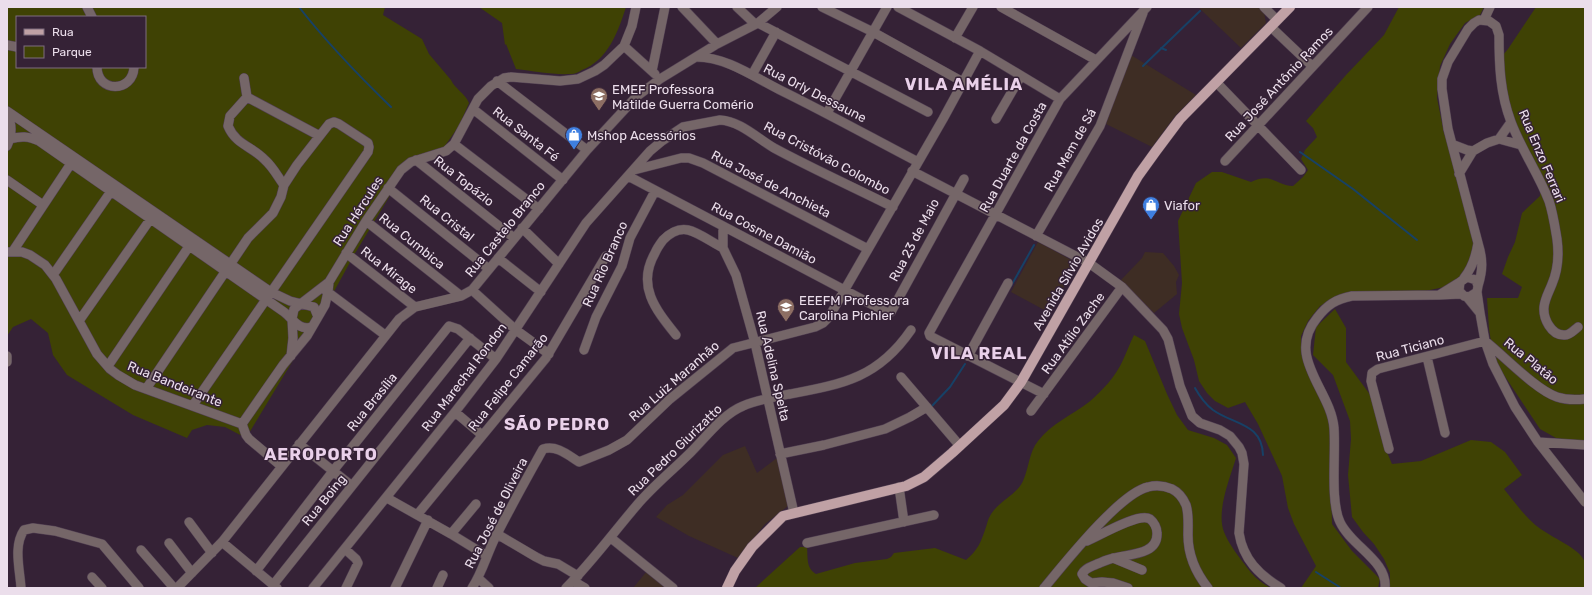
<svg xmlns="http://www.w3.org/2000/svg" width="1592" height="595" viewBox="0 0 1592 595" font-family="Rubik,sans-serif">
<rect width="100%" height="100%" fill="#352236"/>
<!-- industrial -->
<path fill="#3e2d24" d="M1198,7h62l4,5 2,11 -25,25z
M1131,55l65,40 -21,21 -23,31 -46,-23z
M1038,242l39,21 -27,50 -39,-21z
M1145,252l18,1 11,13 5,9 -3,7 1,12 -23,19 -33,-33 21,-22z
M745,446l12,27 20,-15 11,48 -23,18 -27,34 -49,-22 -33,-19 11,-12 16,-10 40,-40z
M647,571l20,17h-34z"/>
<!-- green -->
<path fill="#3f4204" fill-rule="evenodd" d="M7,7h378l-2,8 39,24 7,15 22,26c4,9 14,13 18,23l-10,23 -15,21 -38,22 -52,86 -28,51 -80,132 -21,-11 -18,-2 -15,5 -5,8 -54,-23 -66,-40 -14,-20 -5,-22 -17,-14 -18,8 -6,9zM17,17h128v50h-128z
M479,7h147c-8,25 -18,53 -44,63 -3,2 -7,4 -11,4 -19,1 -37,-3 -55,-5l-10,-25 -1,1 -3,-22z
M1399,7h85l-4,8 -15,8 -15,21 -10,22 -3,32 7,35 20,58 10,58 -6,21 -14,15 -29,6 -81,3 -24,12 -12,15 -7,15v16l5,18 20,41 4,16 2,97 20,27 28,28 -2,9h-77l15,-22 -22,-42 -6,-16 -6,-32 -24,-52 -13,-22 -17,6 -13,-7 -8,-8 -8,-12 -5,-21 -12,-32 -3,-14 3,-31 -4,-62 18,-38 16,-11h10l29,10c21,-10 24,3 42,4l10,-9 5,-7 -7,-11 4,-9 12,-13 -4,-9 -7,-7 40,-46 38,-40z
M1536,7h49v436l-10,-1 -19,-4 -16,-9 -46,-69 -5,-31 -2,-31h31l4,-11 -20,-13 6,-17 7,-15 7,-29 18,-17v-16l-36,-70 -6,-49 10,-12z
M1335,309l11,19v34l28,38 7,38 11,26 29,-3 50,-21 20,2 14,10 17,23 -18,14c13,16 25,34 43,44 10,7 35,17 38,30 2,8 0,17 0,25h-195v-15l-6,-14 -10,-15 -11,-12 -11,-15 -4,-42 3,-36 -1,-18 -17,-46 -20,-20 3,-28z
M1134,335l11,6 22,53 10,21 11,15 26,8 13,7 9,13c-6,20 -20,53 -12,74 4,10 12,21 18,29 10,13 14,19 29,27h-516l45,-41h7c1,11 -1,21 9,27l39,-11 32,-4 4,-2 3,-4 41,-5 31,12c12,-10 15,-18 20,-33 1,-3 2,-8 4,-11 8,-15 26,-20 33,-35 6,-13 6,-29 15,-40 13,-17 34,-26 51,-39 13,-11 27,-26 34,-42 4,-9 7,-17 11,-25z"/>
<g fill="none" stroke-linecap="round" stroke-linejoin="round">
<!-- stream -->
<path stroke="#174166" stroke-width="2" d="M299,7c28,36 59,68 92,100
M1161,48l5,2
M1143,66l57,-55
M1300,152l53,37 64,51
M1011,286l23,-41
M1195,388c5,9 10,16 18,22 21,15 49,13 50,45
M931,407l19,-20 15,-23
M1316,572l25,16"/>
<!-- minor casing -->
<g stroke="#524053" stroke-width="10">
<path id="minor" d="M87,7l5,10
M682,7l35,37
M737,7l18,17
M822,7l51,25 90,50
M898,7l82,44 80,48
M1001,7l95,53
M1264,7l13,13
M1484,20l6,-13
M758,23l170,89
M1271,27l41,39
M955,38l18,-31
M7,45l10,2
M624,46l31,28
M697,57c29,0 57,20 83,33 47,23 92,48 138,72
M97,67c0,26 36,26 37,0
M652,71l13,-64
M752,75l24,-43
M244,78l3,19 -17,19 -2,10c8,19 24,20 37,34 8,7 13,17 19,25
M497,81l90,69
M1216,82l85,88
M247,97l71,38
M473,109l90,71
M7,111l264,181 19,9 24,6 4,10
M827,113l60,-106
M7,114c6,11 5,21 0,32
M996,119l25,-43
M1511,122l-12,17 22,6
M10,139c11,-3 18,-3 29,2l245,171c9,7 15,19 27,15
M454,144l85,65
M1454,145l13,5 6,1 -14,23
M1473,151l14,-8 12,-4
M416,160l98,78
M1225,161l143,-154
M634,170l47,-12h8l14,5 165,86
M912,171l177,92 33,24 41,43 5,9 12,47 12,30 8,7 20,7 10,6 9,11 3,6 2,11 -5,69c4,26 20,42 42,55
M628,176l260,137 3,-1 73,-133
M7,180l36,25
M388,188l101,81
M366,221l95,75
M723,227v21l13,27 19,68 39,170
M522,228l37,36
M1036,236l64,-110 43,-113
M1478,243l-30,-114 -6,-40v-10l6,-17 20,-33 6,-6 5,-3 10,1 7,5 3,9c0,30 1,58 12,87 10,27 27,51 38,79 4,12 6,26 8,38 2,15 1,31 -5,45 -3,8 -7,14 -8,23 -1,11 7,29 21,28 5,0 9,-5 13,-8
M13,251l61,-92
M7,252h15l8,3 15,10 11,14 41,75 13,15 8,6 17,10 107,39
M346,253l69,54
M498,258l43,34
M53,275l61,-88
M1464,278c9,-11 12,-22 14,-35 5,16 5,27 0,43
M1460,282l-21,13 22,-1
M325,290l60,45
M472,290l44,40 33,24
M1467,297l13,16 -3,-21 1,-6 -2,-6 -9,-3 -7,5 -1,9 5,5 5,1 8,-5
M1480,313l5,28 8,23 22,43 23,35 47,60
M79,321l75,-107
M676,335c-20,-25 -40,-49 -21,-82 2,-5 5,-9 8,-13 6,-6 15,-12 25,-10 10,2 25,13 35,18
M584,350l12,-33 26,-51 8,-28 25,-47
M7,356v6
M291,356l2,-18 -1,-19 2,-10 35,-27 37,-61 35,-51 10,-8 35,-11 8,-7 24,-45 13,-13 13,-8 7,-1 49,4 18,-2 17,-8 9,-6 20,-19 8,-20 4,-19
M968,356l40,-73
M1427,357l18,76
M108,366l84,-124
M901,377l59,69
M146,389l102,-151 25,-25 8,-16 3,-12 13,-20 32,-41 5,-2 5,2 29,19 1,4 -1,5 -175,253
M1044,394l-114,-58 -1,-3 131,-234 87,-92
M1031,411l91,-124
M455,412l27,23
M242,424l41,-59 24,-29 18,-31 3,-13 1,-10
M242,424l4,11 3,4 32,27
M1538,442l47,3
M299,444l53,42
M1389,449l-18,-68 1,-8 6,-4 107,-28c19,15 51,49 72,56 9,3 19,3 28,2
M780,454l44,-9 61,-16 25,-12 17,-10
M899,487l5,35
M387,498l64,36 36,22
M417,515l129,-157 60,-102
M189,522l23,31
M451,534l25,-30
M497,534l39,23 8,4 14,3 20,12
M611,538l62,50
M1087,541c12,-5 52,-29 63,-22 4,3 7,9 7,14 1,22 -28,21 -43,25 -6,1 -12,4 -17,6 -6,3 -12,4 -15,10l3,5 6,4 11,-1 11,1 15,5
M222,542l55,46
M169,543l23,30
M807,543l127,-28
M345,549l11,10 2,4 -12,25
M141,550l33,38
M1113,558l29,12
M256,571l77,-100 116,-145 9,3 38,30
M92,577l10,11
M478,578l11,10
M573,581l12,7
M273,585l197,-247
M21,588c-1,-18 -8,-42 3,-58l9,-2 22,3 47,13 37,44
M177,588l45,-46 177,-223 16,-12 46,-11 11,-6 115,-140 49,-53 24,-18 57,-35 41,-21 19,-16
M313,588l142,-176 41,-53 90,-136 64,-72 12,-10 21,-14 37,-7c20,1 37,18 54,28 39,21 79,39 119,59
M395,588l33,-68
M437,588l6,-13
M472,588c10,-15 15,-34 23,-50 15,-30 32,-60 48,-89 14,-4 25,6 36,13l30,-12 18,-10 43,-41 63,-51 82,-21 8,-4 6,-6 114,-198 37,-68
M566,588c26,-26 47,-55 71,-83 16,-19 36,-35 54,-53 15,-15 32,-38 52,-46 14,-6 31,-9 47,-12 53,-10 88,-16 121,-64
M1044,588c20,-24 76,-95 104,-101 8,-2 17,-1 24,2 6,3 11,9 14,16 3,9 2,20 2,30 0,20 8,38 20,53
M1385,588c3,-27 -34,-42 -45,-66 -10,-21 -4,-68 -6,-94 -3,-38 -49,-71 -17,-110 10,-13 19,-19 35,-22l87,-1"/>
</g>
<!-- major casing -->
<g stroke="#524053" stroke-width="11">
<path id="major" d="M727,588l8,-17 17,-24 31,-31 123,-30 18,-9 28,-24 52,-48 17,-23 117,-206 18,-25 24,-32 110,-112"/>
</g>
<!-- minor -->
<use href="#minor" stroke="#756668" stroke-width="9"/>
<!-- major -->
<use href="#major" stroke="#c0a1a5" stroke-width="10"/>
</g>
<!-- icons -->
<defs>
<g id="school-pin" transform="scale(0.9)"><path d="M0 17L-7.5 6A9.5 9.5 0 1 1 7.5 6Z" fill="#8d6e63" stroke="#352236"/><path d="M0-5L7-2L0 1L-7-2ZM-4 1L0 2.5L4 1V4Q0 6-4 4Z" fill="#fff"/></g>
<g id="shop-pin" transform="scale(0.9)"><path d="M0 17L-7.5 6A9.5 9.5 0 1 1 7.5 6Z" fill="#3f7fe0" stroke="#352236"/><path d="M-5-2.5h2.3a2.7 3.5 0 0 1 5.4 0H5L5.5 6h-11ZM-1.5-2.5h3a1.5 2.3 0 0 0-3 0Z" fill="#fff"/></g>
</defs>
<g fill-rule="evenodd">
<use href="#school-pin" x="599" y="96"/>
<use href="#shop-pin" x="574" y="135"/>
<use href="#shop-pin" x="1151" y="205"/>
<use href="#school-pin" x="786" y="307"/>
</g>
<g text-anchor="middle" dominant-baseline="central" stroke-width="3" stroke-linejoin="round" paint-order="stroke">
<!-- street labels -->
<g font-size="13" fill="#ebdeeb" stroke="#352236">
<text transform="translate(1279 84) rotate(-47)">Rua José Antônio Ramos</text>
<text transform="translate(815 93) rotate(27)">Rua Orly Dessaune</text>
<text transform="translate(526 134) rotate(38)">Rua Santa Fé</text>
<text transform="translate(1070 150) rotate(-61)">Rua Mem de Sá</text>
<text transform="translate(1542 156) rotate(67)">Rua Enzo Ferrari</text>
<text transform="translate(1013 157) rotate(-61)">Rua Duarte da Costa</text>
<text transform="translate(827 158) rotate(28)">Rua Cristóvão Colombo</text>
<text transform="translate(464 181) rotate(38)">Rua Topázio</text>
<text transform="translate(771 184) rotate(27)">Rua José de Anchieta</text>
<text transform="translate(358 211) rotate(-57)">Rua Hércules</text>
<text transform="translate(447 218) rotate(39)">Rua Cristal</text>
<text transform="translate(505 229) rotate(-51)">Rua Castelo Branco</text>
<text transform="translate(764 233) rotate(28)">Rua Cosme Damião</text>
<text transform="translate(914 240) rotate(-62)">Rua 23 de Maio</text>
<text transform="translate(412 241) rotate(39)">Rua Cumbica</text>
<text transform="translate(605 264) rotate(-66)">Rua Rio Branco</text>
<text transform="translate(389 270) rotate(38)">Rua Mirage</text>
<text transform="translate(1068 274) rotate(-60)">Avenida Sílvio Avidos</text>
<text transform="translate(1073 333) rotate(-54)">Rua Atílio Zache</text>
<text transform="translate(1410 348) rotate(-15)">Rua Ticiano</text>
<text transform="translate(1531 361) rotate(39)">Rua Platão</text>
<text transform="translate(773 366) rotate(77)">Rua Adelina Spelta</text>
<text transform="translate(464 377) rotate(-53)">Rua Marechal Rondon</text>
<text transform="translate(674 381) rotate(-41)">Rua Luiz Maranhão</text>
<text transform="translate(508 382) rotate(-52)">Rua Felipe Camarão</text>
<text transform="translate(175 384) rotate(22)">Rua Bandeirante</text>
<text transform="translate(372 402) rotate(-51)">Rua Brasília</text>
<text transform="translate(675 450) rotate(-44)">Rua Pedro Giurizatto</text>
<text transform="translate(324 500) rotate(-51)">Rua Boing</text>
<text transform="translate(496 513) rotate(-63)">Rua José de Oliveira</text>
</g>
<!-- poi labels -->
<g font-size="13" fill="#ebdeeb" stroke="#352236" text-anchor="start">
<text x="612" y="89">EMEF Professora<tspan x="612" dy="15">Matilde Guerra Comério</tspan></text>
<text x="587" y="135">Mshop Acessórios</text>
<text x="1164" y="205">Viafor</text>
<text x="799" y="300">EEEFM Professora<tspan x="799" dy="15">Carolina Pichler</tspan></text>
</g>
<!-- district labels -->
<g font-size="17" font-weight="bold" letter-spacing="1" fill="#ead1ea" stroke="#352236">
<text x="964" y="84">VILA AMÉLIA</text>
<text x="979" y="353">VILA REAL</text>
<text x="557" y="424">SÃO PEDRO</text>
<text x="321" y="454">AEROPORTO</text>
</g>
</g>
<!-- border -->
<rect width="1592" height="595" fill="none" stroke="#ebdeeb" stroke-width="16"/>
<!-- legend -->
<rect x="16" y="16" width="130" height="52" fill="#352236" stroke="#7e6d7e"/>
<rect x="24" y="29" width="20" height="6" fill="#c0a1a5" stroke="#7e6d7e"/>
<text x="52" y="36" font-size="12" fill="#ebdeeb">Rua</text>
<rect x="24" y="46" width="20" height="12" fill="#3f4204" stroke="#7e6d7e"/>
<text x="52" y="56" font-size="12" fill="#ebdeeb">Parque</text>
</svg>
